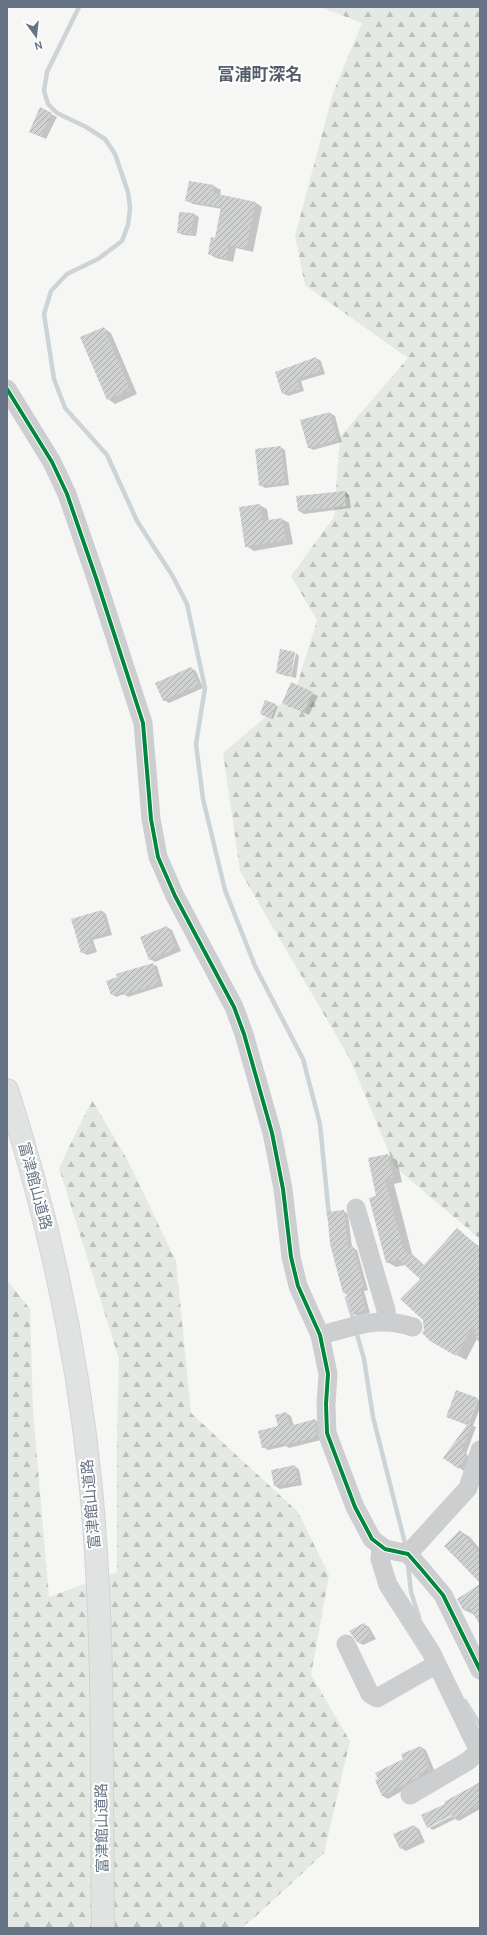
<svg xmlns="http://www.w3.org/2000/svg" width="487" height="1935" viewBox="0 0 487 1935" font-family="Cabin,'Noto Sans JP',sans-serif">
<defs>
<pattern id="forest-firs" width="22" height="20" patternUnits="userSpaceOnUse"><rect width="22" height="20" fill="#e5e9e3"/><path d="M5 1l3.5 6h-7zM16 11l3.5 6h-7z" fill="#bdc1be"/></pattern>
<pattern id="building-hatch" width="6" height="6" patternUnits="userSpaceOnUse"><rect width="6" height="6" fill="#d0d1d1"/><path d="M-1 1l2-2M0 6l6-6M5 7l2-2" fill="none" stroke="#adaeaf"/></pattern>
</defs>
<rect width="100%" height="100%" fill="#f6f6f5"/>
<!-- forest -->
<path fill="url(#forest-firs)" d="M320,7h160v1232l-85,-72 -45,-108 -110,-188 -17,-118 72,-61 22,-72 -26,-44 43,-59 6,-80 68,-79 -103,-73 -10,-49 38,-143 29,-70z
M92,1100l35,59 49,102 15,152 107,99 31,63 -18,100 39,66 -26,112 -69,64 -14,11h-234v-648l23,29 3,102 16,186 68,-25v-131l2,-82 -60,-191z"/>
<!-- shadow -->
<path fill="#0003" fill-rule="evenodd" d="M41,109l16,8 -11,22 -11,-5z
M214,186l7,4 -1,6 36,7 6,4 -9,45 -17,-4 -3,14 -17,-4 -7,-4 6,-15 7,-30 -29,-5 -7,-4z
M194,214l5,3 -3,19 -13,-1 -5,-3z
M104,328l7,5 26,61 -22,10 -7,-5z
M316,358l5,3 4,13 -24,7 3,10 -16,5 -5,-3z
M330,413l5,3 7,26 -29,8 -5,-3z
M280,447l5,3 4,35 -24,3 -5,-3z
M344,492l5,3 2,13 -47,6 -5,-3z
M259,505l8,4 2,12 13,-2 7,4 4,21 -39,7 -8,-5z
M281,651l14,2h-1l-5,24 -12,-4z
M296,653l3,3 -3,22 -5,-1z
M191,668l5,3 7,17 -34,15 -5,-3z
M291,684l27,12 -9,19 -26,-12z
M266,701l12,5 -5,13 -10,-4z
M102,911l4,3 6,21 -19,5 4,12 -10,3 -5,-3 -10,-32z
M167,927l5,3 9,21 -26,11 -5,-3z
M152,964l5,2 6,20 -35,11 -4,-3 -8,3 -4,-3z
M388,1155l9,5 5,22 -8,2 18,70 13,12 32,-36 23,17v97l-3,-5 -11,21 -26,-14 -15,-16 -3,-51 -17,-14 -9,2 -9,-5 -10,-65z
M344,1211l4,3 4,33 5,3 11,40 -4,1 6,22 -13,3 -4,-3 -5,-18 -4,-2z
M478,1399l2,2v7l-7,18 3,1 -10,27 5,4 -7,13 -20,-14 24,-32z
M286,1413l5,3 3,10 21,-6 5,3 1,17 -32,8 -3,-2 -18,4 -5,-3 16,-20z
M294,1466l5,3 3,16 -22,4 -5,-3z
M460,1531l10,6 10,12v32z
M480,1586v37l-5,-8 -11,-5 -5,-11z
M364,1624l5,3 7,12 -13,6 -5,-3 -8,-11z
M421,1747l5,3 9,22 -47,27 -5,-3 -7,-15z
M480,1783v26l-21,12 -4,-2 -22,11 -5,-3 18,-23zM456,1812v2l-27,14v-3z
M414,1826l5,3 6,13 -19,9 -5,-3z"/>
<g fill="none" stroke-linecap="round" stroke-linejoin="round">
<!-- stream -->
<path stroke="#cdd4d8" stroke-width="4.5" d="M79,7l-32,65 -3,19 4,13 9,9 29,14 19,12 10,15 13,38 2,16 -2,17 -6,16 -24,18 -31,15 -16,17 -7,23 10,65 11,29 42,47 30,66 35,54 15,29 18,84 -9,56 7,55 22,91 30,76 48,93 17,65 9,92
M347,1298l7,23
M356,1331l8,28 9,58 33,130
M408,1565l3,27 8,25
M465,1701l15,24"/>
</g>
<!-- building -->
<path fill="url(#building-hatch)" d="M40,107l12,6 -11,24 -12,-5z
M189,181l25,4 -1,8 43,9 -10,47 -17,-4 -3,13 -18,-4 3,-17 4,1 6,-31 -36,-6z
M179,212l15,1 -3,21 -14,-1z
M104,327l26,63 -23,10 -27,-63z
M316,357l5,14 -24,8 3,10 -18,5 -7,-22z
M330,412l7,28 -29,8 -8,-28z
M281,446l4,37 -26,3 -4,-37z
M345,491l1,15 -48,5 -2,-15z
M260,504l2,17 20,-3 4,22 -41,7 -6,-40z
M280,649l15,3 -4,24 -15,-3z
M191,667l8,18 -36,16 -8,-18z
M291,682l22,10 -9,21 -22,-10z
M265,700l11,4 -5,15 -11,-5z
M102,910l6,22 -19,6 4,11 -12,4 -10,-34z
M167,926l10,22 -28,12 -9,-23z
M153,963l6,21 -37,11v-3l-11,3 -5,-14 11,-4 -1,-3z
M388,1154l5,23 -8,2 18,69 20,18 34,-38 23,20v92h-3l-4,-14 -17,30 -26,-15 -8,-8 2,-3 -1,-10 -23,-21 20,-20 -22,-20 -12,4 -17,-65 7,-2 -8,-38z
M344,1210l4,37 5,-1 11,42 -4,1 6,21 -14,4 -6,-21h-3l-13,-49 -3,-32z
M456,1390l22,8 -9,24 3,2 -10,26 5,4 -8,15 -16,-11 24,-33 -21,-8z
M286,1412l4,14 25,-7 2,18 -34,9v-3l-21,5 -4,-17 20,-5 -3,-11z
M295,1465l3,17 -24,4 -3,-16z
M460,1530l20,24v29l-36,-37z
M480,1584v41l-11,-18 -6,3 -6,-11z
M364,1623l7,13 -13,7 -9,-12z
M421,1746l9,23 -12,5 1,3 -37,19 -7,-16 3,-1 -3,-6 28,-14 -2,-5z
M480,1782v22l-26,15 -2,-4 -25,13 -6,-13 24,-11 -1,-2z
M414,1825l6,14 -20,10 -7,-15z"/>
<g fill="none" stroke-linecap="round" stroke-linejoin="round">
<!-- highway casing -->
<g stroke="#d3d4d5" stroke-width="24">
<path id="highway" d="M7,1090c42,130 71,263 84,399 14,146 10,293 12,439"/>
</g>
<!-- minor -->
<path stroke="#cdced0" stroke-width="19" d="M7,389l45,73 15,32 29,84 47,145 8,96 7,38 17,39 59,111 10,27 28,99 11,56 8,68 7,29 22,49 8,39 -2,30 1,29 6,16 22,58 17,32 13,10 23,5 14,16 21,25 37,75
M356,1208l30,102 1,11
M320,1335c34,-8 59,-20 93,-8
M381,1546l-1,13 8,26 43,67 48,99 -11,10 -58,34
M408,1554l60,-66 12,-38
M346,1644l24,50 7,4 60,-34"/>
<!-- highway -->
<use href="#highway" stroke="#e1e2e2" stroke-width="22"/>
<!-- cycleway casing -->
<g stroke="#fff" stroke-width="6">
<path id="cycleway" d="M7,389l45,73 15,32 29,84 47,145 8,96 7,38 17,39 59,111 10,27 28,99 11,56 8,68 7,29 22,49 8,39 -2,30 1,29 6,16 22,58 17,32 13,10 23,5 14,16 21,25 37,75"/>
</g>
<!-- cycleway -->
<use href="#cycleway" stroke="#00873e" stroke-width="4"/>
</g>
<g text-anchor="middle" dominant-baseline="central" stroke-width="4" stroke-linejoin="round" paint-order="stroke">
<!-- street labels -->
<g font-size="15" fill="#667485" stroke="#fff">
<text transform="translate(35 1186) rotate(75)">富津館山道路</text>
<text transform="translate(91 1504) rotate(-95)">富津館山道路</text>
<text transform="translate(102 1828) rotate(-91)">富津館山道路</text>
</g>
<!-- quarter labels -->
<g font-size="17" font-weight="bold" fill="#545e6a" stroke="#fff">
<text x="260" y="74">富浦町深名</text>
</g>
</g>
<!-- border -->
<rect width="487" height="1935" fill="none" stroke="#667485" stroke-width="16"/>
<!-- north arrow -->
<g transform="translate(36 36) rotate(165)" stroke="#ffffff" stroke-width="3" paint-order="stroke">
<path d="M0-3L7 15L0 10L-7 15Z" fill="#667485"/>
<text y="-6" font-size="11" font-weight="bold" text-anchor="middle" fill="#667485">N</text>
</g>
</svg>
